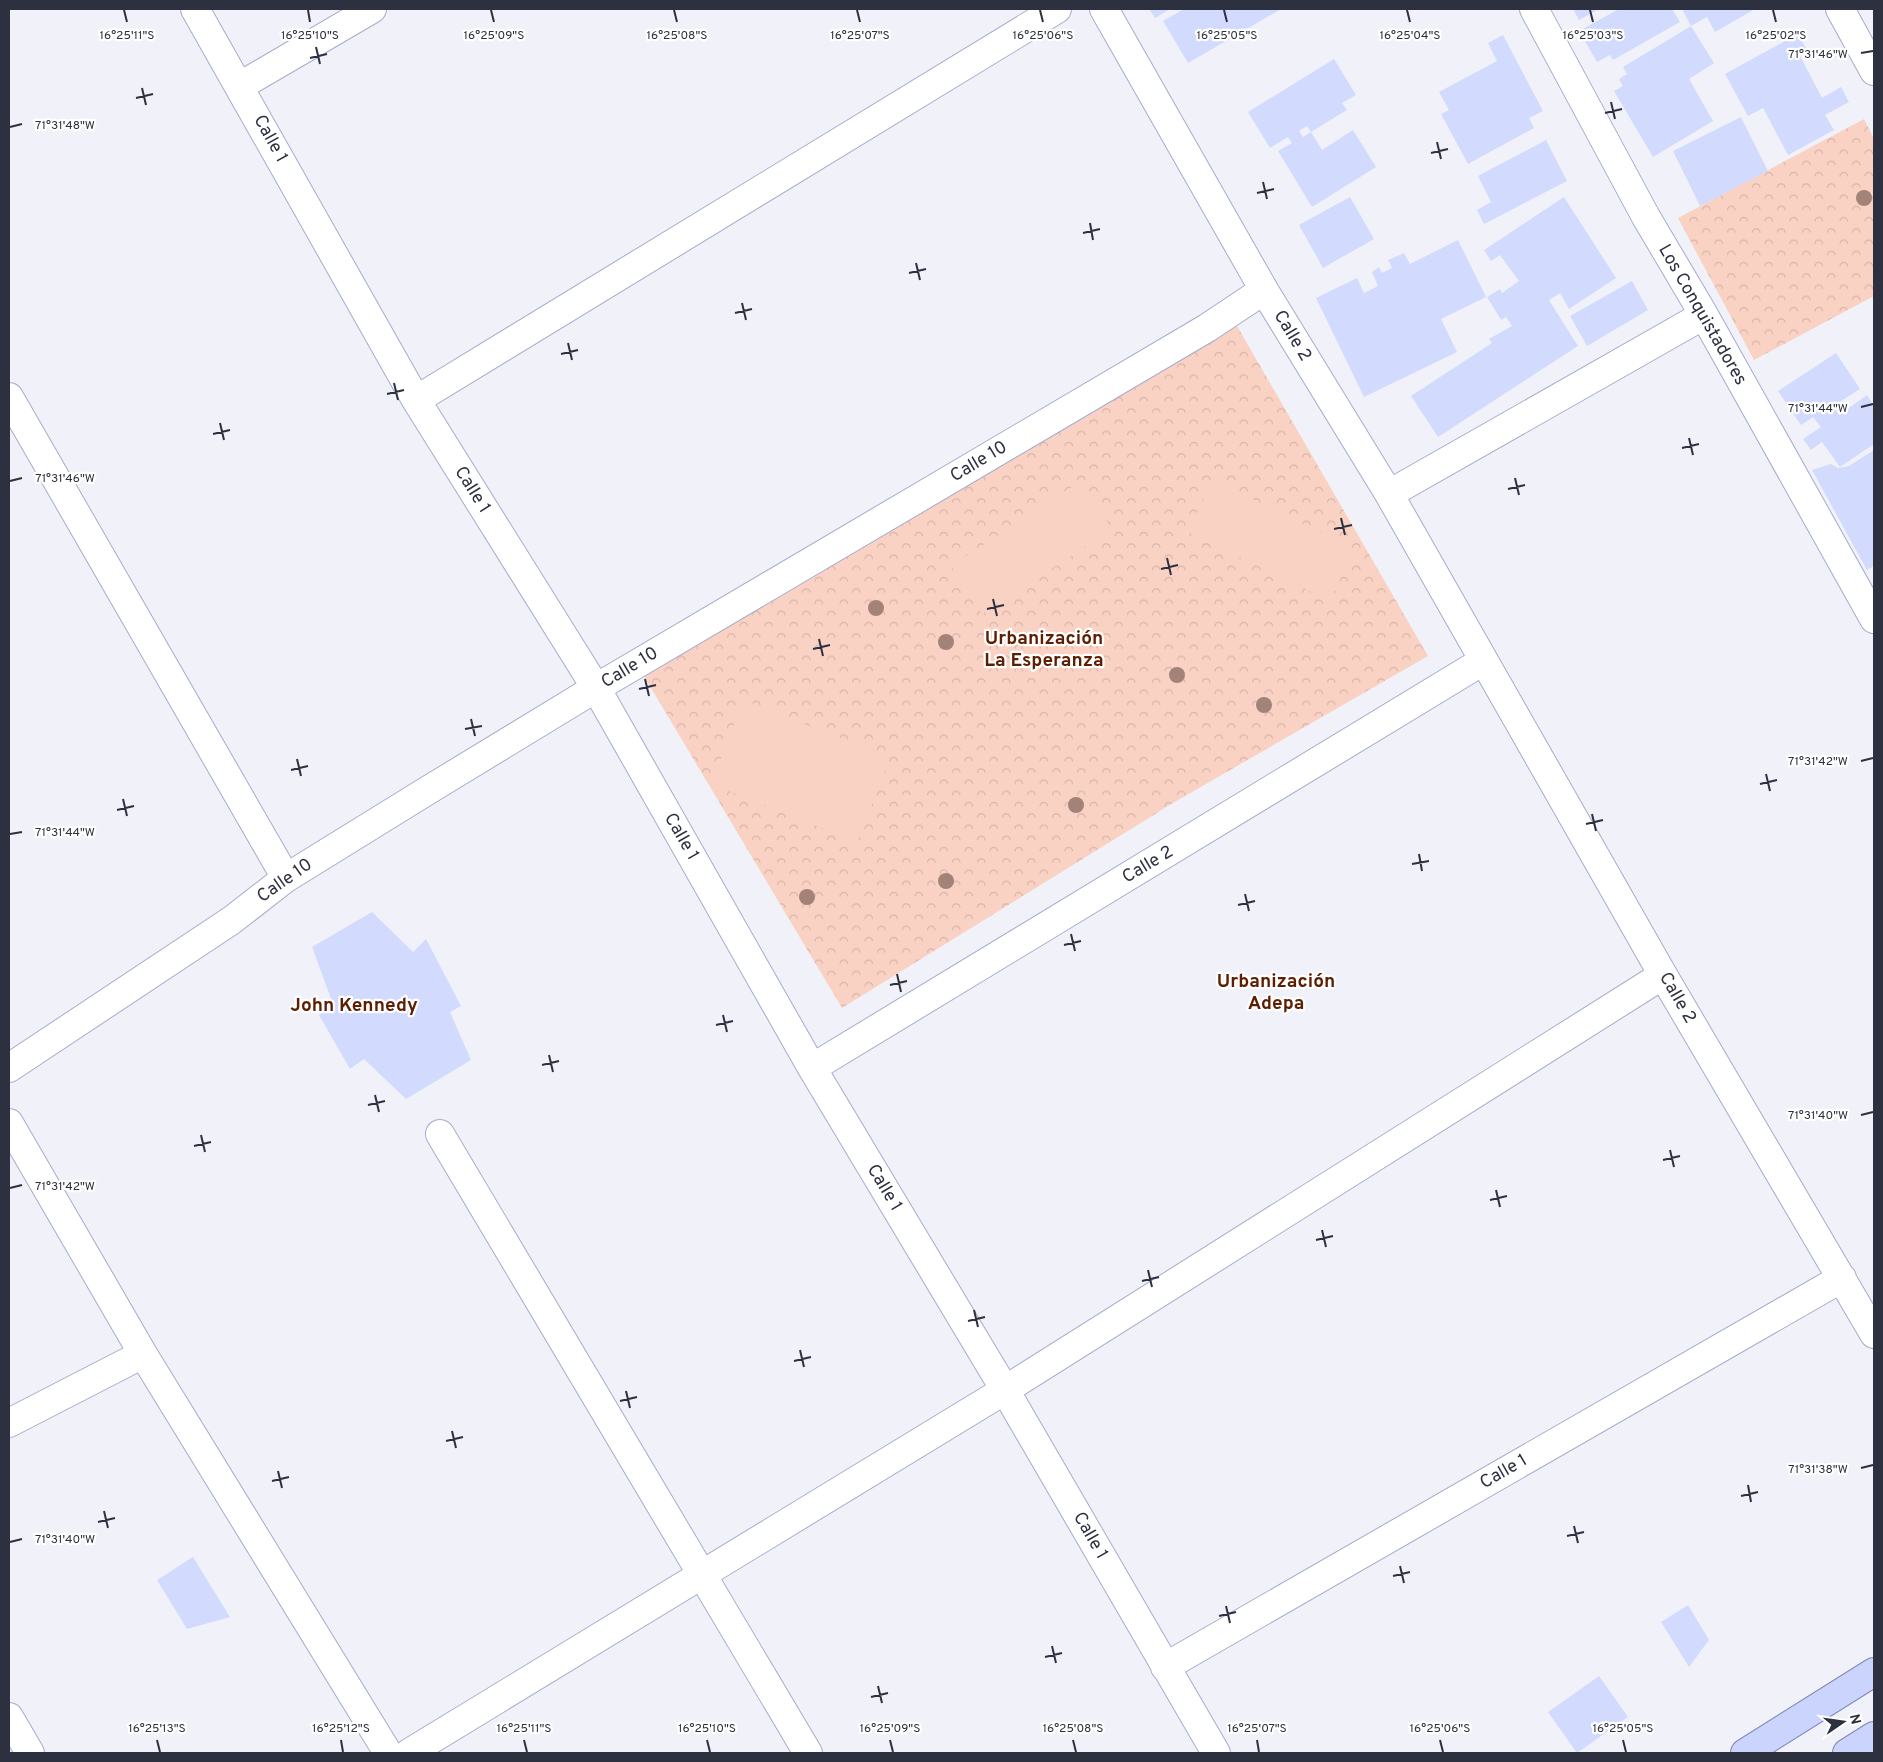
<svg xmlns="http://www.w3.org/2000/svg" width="1883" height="1762" viewBox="0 0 1883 1762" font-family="Overpass,sans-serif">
<defs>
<pattern id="park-crowns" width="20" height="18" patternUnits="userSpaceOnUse" patternTransform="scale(1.25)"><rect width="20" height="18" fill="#fad2c4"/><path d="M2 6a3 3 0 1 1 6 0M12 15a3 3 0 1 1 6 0" fill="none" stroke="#d7b5a9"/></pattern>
</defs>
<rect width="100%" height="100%" fill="#f1f2f9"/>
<!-- park -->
<path fill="url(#park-crowns)" d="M1864,119l10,20v157l-120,64 -76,-142z
M1237,326l191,330 -255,147 -331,205 -200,-335z"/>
<!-- pitch -->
<path fill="#fad2c4" d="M1213,480l141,69 -24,52 -142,-69z
M1081,481l31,48 -130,85 -31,-48z
M744,700l146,58 -33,84 -146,-58z"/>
<!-- building -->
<path fill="#d2dafd" d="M1149,9h21l-15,9z
M1184,9h97l-93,54 -25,-42z
M1573,9h26l-20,11z
M1619,9h53l8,13 -67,38 -3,-5 -13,7 -18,-31z
M1682,9h73l-40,23 -8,-15 -16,9 23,37 -25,16 24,42 -60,36 -39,-66 9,-5 -4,-7 8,-5 -4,-7 68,-41z
M1798,34l8,14 -8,4 24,46 19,-11 8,15 -24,13 9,15 -46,25 -25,-47 -15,8 -23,-42z
M1503,35l40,76 -14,7 5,10 -66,36 -27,-50 8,-4 -10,-18 58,-31 -9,-18z
M1334,59l22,36 -14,8 5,7 -36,22 -4,-6 -8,5 4,6 8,-5 11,18 31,-20 23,37 -64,40 -34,-56 14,-8 -4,-6 -18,11 -22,-36z
M1741,117l27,54 -68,35 -27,-55z
M1546,140l21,41 -83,43 -7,-14 14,-8 -13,-26z
M1350,197l24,42 -51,29 -24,-43z
M1564,197l52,81 -47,31 -9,-16 -11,7 29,46 -140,91 -27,-41 81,-53 -3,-4 23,-13 -6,-9 -5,3 -14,-23 13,-8 2,4 17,-12 -19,-26 -9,6 -7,-11z
M1458,240l28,57 -45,22 16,33 -93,45 -48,-99 41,-20 7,15 14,-7 -6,-14 7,-5 3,6 10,-5 -4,-8 16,-7 6,11z
M1632,281l16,29 -61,36 -17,-30z
M1836,353l24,36 -27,17 6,9 28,-20 7,11v38l-34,23 -18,-25 -11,8 -8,-11 18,-12 -8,-10 -12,8 -23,-34z
M1874,450v116l-7,4 -55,-100 19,-6 7,4 11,-2z
M372,912l41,40 13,-13 35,67 -11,6 21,48 -65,39 -42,-40 -14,10 -31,-54 14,-11 -21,-57z
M193,1557l37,60 -43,12 -30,-49z
M1688,1605l21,35 -20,27 -28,-45z
M1599,1676l29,41 -51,36 -29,-41z"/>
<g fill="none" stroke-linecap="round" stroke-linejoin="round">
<!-- minor casing -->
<g stroke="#a4accd" stroke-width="30">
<path id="minor" d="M195,9l221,391 180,288 216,380 193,322 211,363
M1104,9l160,281 125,204 274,481 211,359
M1534,9l112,208 58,98 170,304
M1840,9l34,62
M240,86l132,-77
M9,397l277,481
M416,400l641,-391
M1389,494l315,-179
M9,1068l223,-148 54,-42 144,-89 166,-101 611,-360 57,-38
M812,1068l671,-407
M9,1123l134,231 245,399
M440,1134l368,619
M9,1423l134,-69
M1165,1667l677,-389
M9,1717l21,36
M409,1753l596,-363 658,-415"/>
</g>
<!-- major casing -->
<g stroke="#7e88b8" stroke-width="30">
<path id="major" d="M1745,1753l129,-81
M1847,1753l27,-17"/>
</g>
<!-- minor -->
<use href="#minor" stroke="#fff" stroke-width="28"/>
<!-- major -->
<use href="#major" stroke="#cbd4fc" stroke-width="28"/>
</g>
<!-- trees -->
<g fill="#a38278">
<circle cx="1864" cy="198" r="8"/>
<circle cx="876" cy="608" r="8"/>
<circle cx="946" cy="642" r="8"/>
<circle cx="1177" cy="675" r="8"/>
<circle cx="1264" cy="705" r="8"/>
<circle cx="1076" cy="805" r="8"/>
<circle cx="946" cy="881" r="8"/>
<circle cx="807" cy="897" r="8"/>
</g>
<!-- ticks -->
<path fill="none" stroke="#2d303e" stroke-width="2" d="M124,10l3,12M308,10l2,12M491,10l3,12M674,10l3,12M857,10l3,12M1040,10l3,12M1224,10l3,12M1407,10l3,12M1590,10l3,12M1773,10l3,12M316,47l4,17M1861,53l12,-2M310,58l17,-4M142,88l4,17M136,98l17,-4M1611,102l4,17M1605,113l17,-4M10,127l12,-3M1437,142l4,17M1431,153l17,-4M1263,182l4,17M1257,193l17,-4M1090,223l3,17M1083,233l17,-4M916,263l4,17M909,273l17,-4M742,303l4,17M735,313l17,-4M568,343l4,17M561,354l17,-4M394,383l4,17M387,394l17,-4M1861,407l12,-3M220,423l4,17M213,434l17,-4M1689,438l4,17M1682,448l17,-4M1515,478l4,17M10,481l12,-3M1508,489l17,-4M1341,518l4,17M1334,529l18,-4M1167,558l4,17M1161,569l17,-4M993,599l4,17M987,609l17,-4M819,639l4,17M813,649l17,-4M645,679l4,17M639,689l17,-4M471,719l4,17M465,729l17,-3M297,759l4,17M1861,761l12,-3M291,770l17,-4M1766,774l4,17M1760,784l17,-4M123,799l4,17M117,810l17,-4M1592,814l4,17M1586,824l17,-4M10,834l12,-2M1419,854l3,17M1412,864l17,-3M1245,894l4,17M1238,905l17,-4M1071,934l4,17M1064,945l17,-4M897,974l4,18M890,985l17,-4M723,1015l4,17M716,1025l17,-4M549,1055l4,17M542,1065l17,-4M375,1095l4,17M368,1105l17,-4M1861,1115l12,-3M201,1135l4,17M194,1146l17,-4M1670,1150l4,17M1663,1160l17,-4M10,1188l12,-3M1496,1190l4,17M1490,1200l17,-4M1322,1230l4,17M1316,1240l17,-4M1148,1270l4,17M1142,1281l17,-4M974,1310l4,17M968,1321l17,-4M800,1350l4,17M794,1361l17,-4M626,1391l4,17M620,1401l17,-4M452,1431l4,17M446,1441l17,-4M1861,1468l12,-3M278,1471l4,17M272,1481l17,-4M1748,1485l3,17M1741,1496l17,-4M104,1511l4,17M98,1522l17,-4M1574,1526l4,17M1567,1536l17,-4M10,1542l12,-3M1400,1566l4,17M1393,1576l17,-4M1226,1606l4,17M1219,1616l17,-4M1052,1646l4,17M1045,1657l17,-4M878,1686l4,17M871,1697l17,-4M157,1740l3,12M341,1740l2,12M524,1740l3,12M707,1740l3,12M890,1740l3,12M1073,1740l3,12M1257,1740l2,12M1440,1740l3,12M1623,1740l3,12"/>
<g text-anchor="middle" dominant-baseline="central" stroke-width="4.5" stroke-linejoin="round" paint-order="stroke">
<!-- street labels -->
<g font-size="18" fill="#2d303e" stroke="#fff">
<text transform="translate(270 139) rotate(61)">Calle 1</text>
<text transform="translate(1702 315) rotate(60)">Los Conquistadores</text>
<text transform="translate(1292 336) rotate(59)">Calle 2</text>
<text transform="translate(979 462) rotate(-31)">Calle 10</text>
<text transform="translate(472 490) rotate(58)">Calle 1</text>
<text transform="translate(630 668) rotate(-31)">Calle 10</text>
<text transform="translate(681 837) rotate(60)">Calle 1</text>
<text transform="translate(1148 865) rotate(-31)">Calle 2</text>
<text transform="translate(285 881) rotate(-35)">Calle 10</text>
<text transform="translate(1677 998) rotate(60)">Calle 2</text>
<text transform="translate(884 1188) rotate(59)">Calle 1</text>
<text transform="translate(1504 1472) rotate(-30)">Calle 1</text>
<text transform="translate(1090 1536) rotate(60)">Calle 1</text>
</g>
<!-- neighbourhood labels -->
<g font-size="19" font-weight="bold" fill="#5e1e02" stroke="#fff">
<text x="1044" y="639">Urbanización<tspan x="1044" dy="22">La Esperanza</tspan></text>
<text x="1276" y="982">Urbanización<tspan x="1276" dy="22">Adepa</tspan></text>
<text x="354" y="1006">John Kennedy</text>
</g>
</g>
<g font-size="12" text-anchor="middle" fill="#2d303e" stroke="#fff" stroke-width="4.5" stroke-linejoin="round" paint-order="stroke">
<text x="127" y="39">16°25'11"S</text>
<text x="310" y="39">16°25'10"S</text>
<text x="494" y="39">16°25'09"S</text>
<text x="677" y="39">16°25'08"S</text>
<text x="860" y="39">16°25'07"S</text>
<text x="1043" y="39">16°25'06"S</text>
<text x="1227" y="39">16°25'05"S</text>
<text x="1410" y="39">16°25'04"S</text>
<text x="1593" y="39">16°25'03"S</text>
<text x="1776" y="39">16°25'02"S</text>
<text x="1818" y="58">71°31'46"W</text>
<text x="65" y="129">71°31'48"W</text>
<text x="1818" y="412">71°31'44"W</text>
<text x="65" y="482">71°31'46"W</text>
<text x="1818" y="765">71°31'42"W</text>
<text x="65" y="836">71°31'44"W</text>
<text x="1818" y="1119">71°31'40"W</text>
<text x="65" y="1190">71°31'42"W</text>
<text x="1818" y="1473">71°31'38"W</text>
<text x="65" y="1543">71°31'40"W</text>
<text x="157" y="1732">16°25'13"S</text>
<text x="341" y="1732">16°25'12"S</text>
<text x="524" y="1732">16°25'11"S</text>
<text x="707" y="1732">16°25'10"S</text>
<text x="890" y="1732">16°25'09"S</text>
<text x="1073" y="1732">16°25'08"S</text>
<text x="1257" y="1732">16°25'07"S</text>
<text x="1440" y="1732">16°25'06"S</text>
<text x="1623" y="1732">16°25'05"S</text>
</g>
<!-- border -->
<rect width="1883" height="1762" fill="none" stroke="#2d303e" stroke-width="20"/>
<!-- north arrow -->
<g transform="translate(1843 1722) rotate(77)" stroke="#ffffff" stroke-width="4" paint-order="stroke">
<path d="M0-4L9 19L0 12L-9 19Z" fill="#2d303e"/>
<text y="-8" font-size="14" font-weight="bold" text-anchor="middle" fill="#2d303e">N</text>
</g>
</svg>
